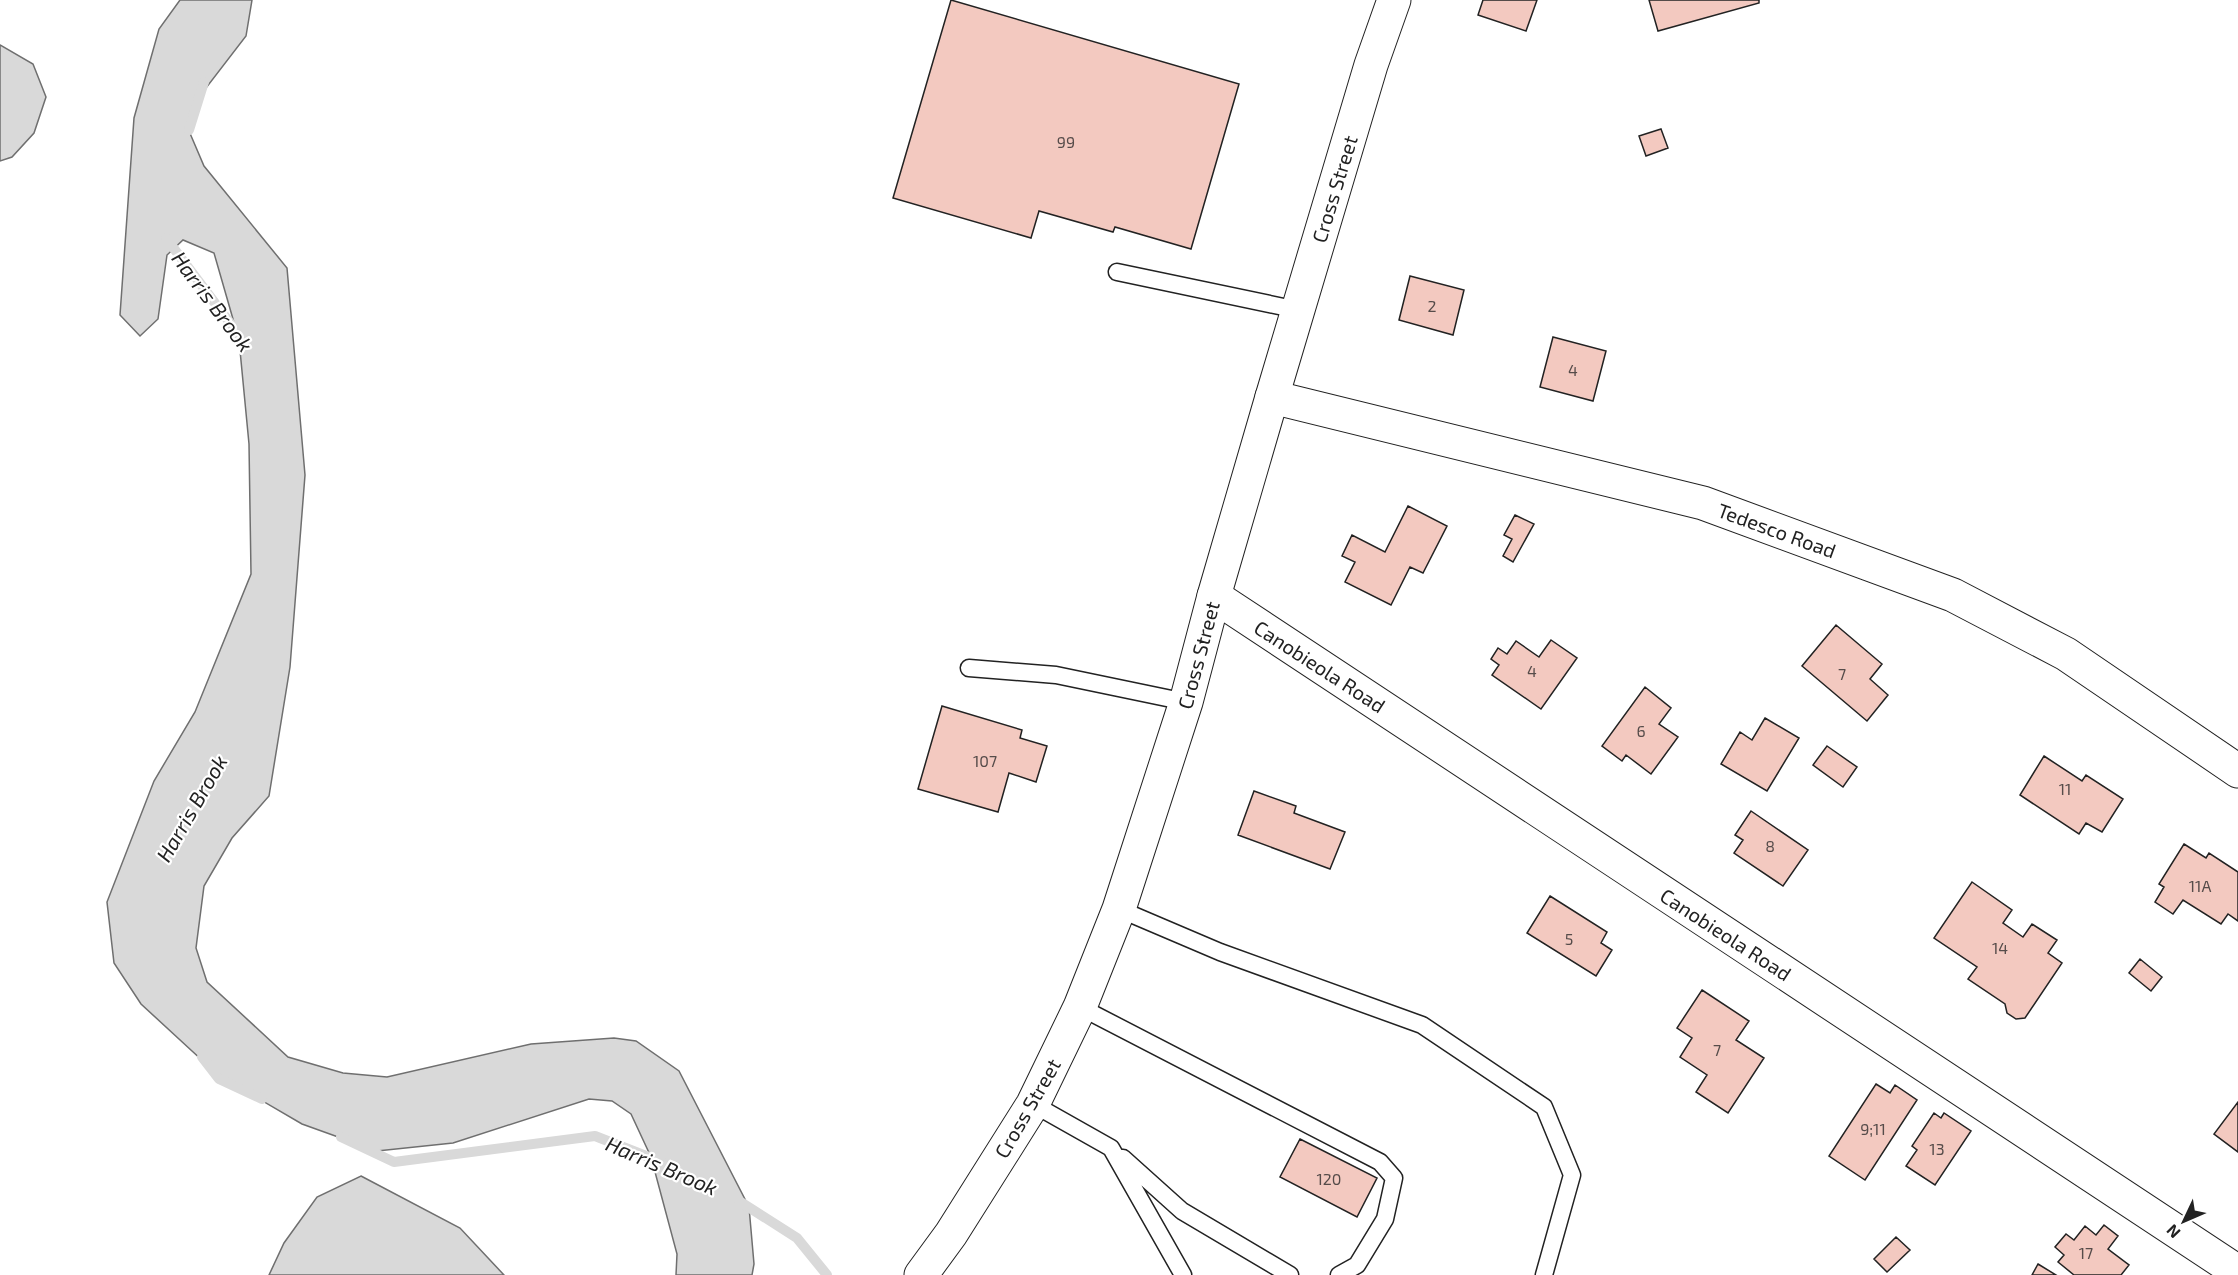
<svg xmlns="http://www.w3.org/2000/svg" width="2238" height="1275" viewBox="0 0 2238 1275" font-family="'Exo 2',sans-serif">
<rect width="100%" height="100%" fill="#fff"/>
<!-- water -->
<path fill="#d9d9d9" stroke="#6f6f6f" stroke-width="1.5" d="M180,0h72l-6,36 -47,61 -10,34 15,35 83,102 18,207 -15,192 -21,129 -37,42 -28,48 -8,62 11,34 81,75 55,16 44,4 144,-33 83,-6 22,3 43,30 70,136 5,57 -2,11h-76l1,-21 -26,-97 -20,-43 -19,-13 -23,-2 -136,44 -76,8 -75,-27 -84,-49 -77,-71 -27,-41 -7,-61 47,-121 41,-69 56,-138 -2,-130 -10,-104 -25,-87 -31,-13 -16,15 -9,64 -18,17 -20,-21 14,-197 25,-89z
M0,45l33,19 13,33 -12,36 -22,24 -12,4z
M361,1176l99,52 44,47h-235l15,-32 33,-46z"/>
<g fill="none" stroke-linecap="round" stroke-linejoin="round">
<!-- stream -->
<path stroke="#d9d9d9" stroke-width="10" d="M189,130l15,-48
M166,238l79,105
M202,1057l17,22 43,20
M341,1137l53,25 201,-26 69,27
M739,1201l58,37 30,37"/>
</g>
<!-- building -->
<path fill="#f3c9c0" stroke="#222" stroke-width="1.5" d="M951,0l288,84 -48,165 -76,-22 -2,5 -74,-21 -8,27 -138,-40z
M1483,0h54l-11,31 -48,-16z
M1649,0h110v3l-101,28z
M1661,129l7,19 -22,8 -7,-20z
M1410,276l54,14 -11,45 -54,-15z
M1553,337l53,14 -13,50 -53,-14z
M1408,506l39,20 -24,47 -13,-6 -19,38 -46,-23 10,-20 -13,-6 10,-21 33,17z
M1515,515l19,9 -21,38 -10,-6 9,-17 -8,-4z
M1836,625l46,39 -12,15 18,16 -21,26 -65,-55z
M1551,640l26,18 -36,51 -49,-34 7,-10 -8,-6 7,-11 9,6 9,-13 23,16z
M1645,687l26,21 -12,16 19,13 -27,37 -25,-19 -4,6 -20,-15z
M942,706l80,24 -2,8 27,8 -11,36 -27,-9 -11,39 -80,-23z
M1765,718l34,20 -32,53 -46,-27 19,-32 12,8z
M1827,746l30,21 -14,20 -30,-22z
M2044,756l38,25 4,-6 37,24 -21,33 -16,-9 -7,11 -59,-39z
M1254,791l42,15 -2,7 51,19 -15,37 -92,-34z
M1751,811l57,39 -25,36 -49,-33 9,-13 -8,-5z
M2184,844l22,14 3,-5 29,19v49l-10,-7 -7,10 -38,-24 -10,14 -18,-12 9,-15 -5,-3z
M1972,882l40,28 -9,13 20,14 9,-13 25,16 -9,13 14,10 -37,55 -9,1 -9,-6 -2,-9 -37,-25 9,-12 -43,-29z
M1550,896l57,36 -6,11 11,7 -16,26 -69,-43z
M2140,959l22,18 -11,14 -22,-18z
M1702,990l47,31 -13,19 28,18 -36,55 -32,-21 11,-17 -27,-18 12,-19 -15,-10z
M1876,1084l14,9 5,-8 22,15 -52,80 -36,-24z
M2238,1102v50l-24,-18z
M1934,1113l7,5 3,-5 27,18 -36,54 -29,-19 11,-16 -5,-4z
M1300,1139l77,39 -20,39 -77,-40z
M2104,1225l14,11 -10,13 21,16 -8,10h-47l-16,-13 6,-7 -9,-8 11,-13 8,6 11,-14 11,9z
M1896,1237l14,13 -23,22 -13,-13z
M2038,1264l18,11h-24z"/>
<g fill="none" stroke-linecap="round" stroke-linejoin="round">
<!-- service casing -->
<g stroke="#222" stroke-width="19">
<path id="service" d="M1117,272l181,38
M969,668l87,7 130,27
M1119,909l101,43 202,73 122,82 28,68 -28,100
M1080,1007l300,155 14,16 -9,41 -28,46 -18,10
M1033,1104l78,44 72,127
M1123,1158l59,53 108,64"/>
</g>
<!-- minor casing -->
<g stroke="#222" stroke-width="35">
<path id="minor" d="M1272,397l431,106 250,92 113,59 172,117
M1214,596l1024,676"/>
</g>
<!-- tertiary casing -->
<g stroke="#222" stroke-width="35">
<path id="tertiary" d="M921,1275l30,-41 82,-130 47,-97 39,-98 67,-207 28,-106 58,-199 99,-332 23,-65"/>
</g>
<!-- service -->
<use href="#service" stroke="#fff" stroke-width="16"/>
<!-- minor -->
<use href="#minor" stroke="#fff" stroke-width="33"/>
<!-- tertiary -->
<use href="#tertiary" stroke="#fff" stroke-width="33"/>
</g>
<g text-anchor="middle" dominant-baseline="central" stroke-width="4.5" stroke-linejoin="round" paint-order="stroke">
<!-- number labels -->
<g font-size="16" fill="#564c4a">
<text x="1066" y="141">99</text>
<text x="1432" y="305">2</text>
<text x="1573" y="369">4</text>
<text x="1532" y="670">4</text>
<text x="1842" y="673">7</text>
<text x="1641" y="730">6</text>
<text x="985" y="760">107</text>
<text x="2065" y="788">11</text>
<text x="1770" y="845">8</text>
<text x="2200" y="885">11A</text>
<text x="1569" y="938">5</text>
<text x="2000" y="947">14</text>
<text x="1717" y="1049">7</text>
<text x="1873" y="1128">9;11</text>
<text x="1937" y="1148">13</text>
<text x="1329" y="1178">120</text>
<text x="2086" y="1252">17</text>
</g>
<!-- street labels -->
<g font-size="20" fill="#222" stroke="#fff">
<text transform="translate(1334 189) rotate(-73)">Cross Street</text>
<text transform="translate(1777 530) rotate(20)">Tedesco Road</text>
<text transform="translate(1198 655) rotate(-75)">Cross Street</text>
<text transform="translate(1320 666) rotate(33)">Canobieola Road</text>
<text transform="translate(1726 934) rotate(33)">Canobieola Road</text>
<text transform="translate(1027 1108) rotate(-60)">Cross Street</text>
</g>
<!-- water labels -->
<g font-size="21" font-style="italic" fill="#222" stroke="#fff">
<text transform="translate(213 301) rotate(53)">Harris Brook</text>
<text transform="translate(191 808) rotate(-60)">Harris Brook</text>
<text transform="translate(662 1165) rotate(23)">Harris Brook</text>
</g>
</g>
<!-- north arrow -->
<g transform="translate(2184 1221) rotate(226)" stroke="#ffffff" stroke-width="4.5" paint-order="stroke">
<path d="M0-4.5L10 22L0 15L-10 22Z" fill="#222222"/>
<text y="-9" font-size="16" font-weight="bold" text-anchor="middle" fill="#222222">N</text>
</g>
</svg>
